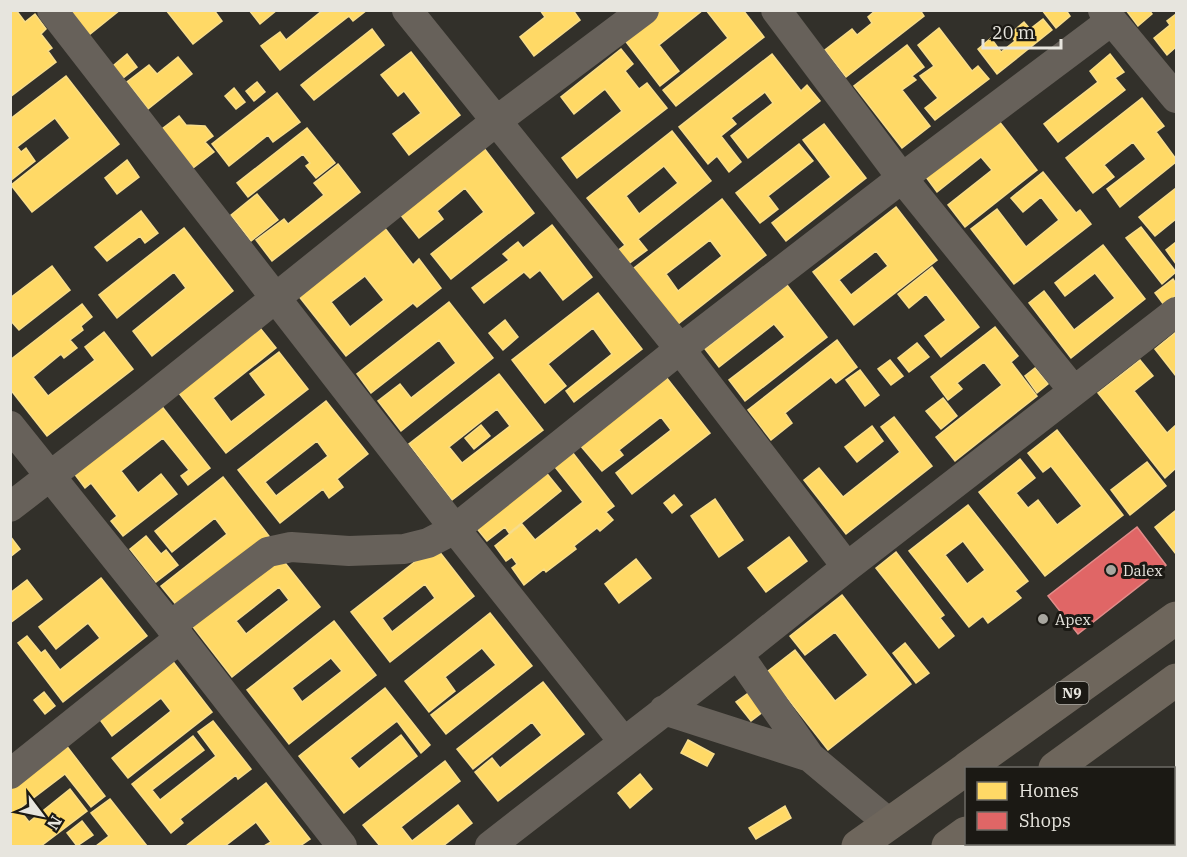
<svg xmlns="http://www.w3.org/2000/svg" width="1187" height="857" viewBox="0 0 1187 857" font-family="'IBM Plex Serif',serif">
<rect width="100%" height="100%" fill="#32302a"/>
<!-- homes -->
<path fill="#ffd966" stroke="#f8dd8a" stroke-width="1.5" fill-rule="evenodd" d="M10,10h6l9,12 10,-8 11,15 -5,5 11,14 -4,3 8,11 -46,35z
M70,10h50l-31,25z
M166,10h48l8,11 -29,23z
M249,10h28l-17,14z
M323,10h44l-14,11 -4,-5 -69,54 -19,-24 19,-14 6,8z
M540,10h33l7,10 -46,36 -14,-19 25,-20z
M658,10h45l-44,35 20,26 -19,15 -37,-48z
M706,10h37l21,27 -88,69 -13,-16 65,-52z
M876,10h44l4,6 -78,61 -21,-27 27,-21 5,6 15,-12 -4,-6z
M1042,10h24l4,6 -14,12z
M1126,10h23l3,4 -14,12z
M1176,14v33l-9,8 -13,-17 16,-13 -3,-4z
M1043,19l9,11 -55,44 -19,-25 13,-11 10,14 14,-11 -5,-7 14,-12 6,7z
M939,28l33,43 6,-5 11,13 -54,41 -10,-12 13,-10 -18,-22 14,-10 -16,-21z
M372,29l12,16 -70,55 -13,-15z
M907,45l17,22 -12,9 4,4 -14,10 28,36 -28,22 -48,-62z
M621,49l12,15 -8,7 14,18 8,-6 20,25 -90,70 -15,-20 60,-47 -17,-22 -31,25 -13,-17z
M411,52l49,63 -51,40 -16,-21 28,-21 -17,-22 -6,5 -17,-21z
M127,54l10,13 -19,15 -10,-12z
M772,54l29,37 6,-6 13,16 -72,57 -17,-22 42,-33 -8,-11 -34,26 5,6 -15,12 20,26 -12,10 -12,-16 -9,8 -29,-37z
M1110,54l14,18 -9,6 10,12 -67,52 -14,-18 54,-42 -8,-11z
M178,57l14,17 -44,35 -21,-27 22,-17 8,9z
M66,76l53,68 -87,68 -21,-27 59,-47 -15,-20 -38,29 4,5 5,-4 9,13 -25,20v-62z
M257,82l8,10 -11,9 -8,-10z
M234,88l11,14 -9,7 -11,-13z
M277,93l23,29 -27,20 -5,-7 -39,31 -17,-22z
M1142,98l22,28 -8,6 20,27v3l-56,45 -13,-18 39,-30 -13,-17 -29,23 10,12 -21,16 -27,-35z
M179,116l7,9 19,1 8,10 -8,6 9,10 -21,16 -31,-39z
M995,116l42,54 -72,57 -17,-22 44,-35 -11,-13 -44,35 -14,-19z
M824,124l42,54 -80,63 -14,-18 59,-46 -28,-37z
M307,128l28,35 -19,15 -10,-12 4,-3 -7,-9 -55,43 -11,-14z
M672,131l39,50 -73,58 9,11 -20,15 -11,-13 9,-7 -38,-47zM664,166l14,17 -39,31 -13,-18z
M480,143l54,70 -83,66 -20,-25 53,-42 -19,-24 -28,23 6,8 -24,19 -23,-29z
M799,144l14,17 -45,35 10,13 -18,14 -24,-30z
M127,160l12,17 -22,17 -12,-16z
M338,164l22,28 -88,69 -16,-21 28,-21 4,5 36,-29 -10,-12z
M1043,172l33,41 4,-3 11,14 -77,60 -43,-55 26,-20 29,38 33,-27 -18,-23 -18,15 -12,-14z
M1176,188v31l-21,17 -16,-19z
M257,194l21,26 -27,21 -20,-26z
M722,199l44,56 -93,73 -44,-56zM710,240l12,16 -44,35 -12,-17z
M896,207l41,53 -83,65 -41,-53zM876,251l12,15 -37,29 -12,-15z
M141,211l17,22 -13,10 -5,-7 -33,25 -12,-14z
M552,225l40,52 -29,23 -23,-30 -10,8 -6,-6 -40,31 -12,-15 37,-28 -6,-6 15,-12 5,6z
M384,227l29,38 6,-6 22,29 -24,19 -4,-4 -67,53 -48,-61zM365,276l19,24 -34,27 -19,-25z
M1141,227l35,45 -14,12 -36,-46z
M184,228l49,63 -81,65 -19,-25 53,-43 -12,-16 -57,46 -18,-23z
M1176,242v22l-10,-14z
M1103,245l42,54 -74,59 -42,-55 15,-12 30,39 41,-32 -20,-25 -30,23 -10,-13z
M52,266l18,24 -51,40 -9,-10v-22z
M932,267l47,60 -38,30 -16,-21 21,-16 -20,-26 -17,14 -11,-14z
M1173,279l3,5v11l-12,10 -9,-12z
M787,285l40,52 -82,64 -16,-21 56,-43 -11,-13 -55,43 -14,-18z
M598,293l44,56 -68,53 -8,-11 46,-37 -19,-26 -45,36 18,22 -21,17 -33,-43z
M449,302l44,56 -92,73 -23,-30 22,-17 11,14 45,-35 -17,-23 -68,53 -14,-19z
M82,304l10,13 -11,9 2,4 -13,10 7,8 -13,10 -3,-4 -28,23 15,19 47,-36 -10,-13 19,-15 29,37 -86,67 -37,-47v-29z
M505,320l13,17 -15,13 -14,-17z
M995,327l23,29 -7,6 26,34 -82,65 -19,-24 66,-52 -18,-23 -27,21 5,6 -14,11 -17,-23z
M260,328l16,20 -63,50 18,24 35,-27 -16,-21 29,-22 29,37 -82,64 -48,-61z
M1176,332v44l-21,-27z
M837,340l20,27 -21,16 -5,-6 -46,36 7,10 -21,17 -23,-30z
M917,343l12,14 -20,15 -11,-14z
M890,360l13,16 -12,9 -13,-16z
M1140,360l13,16 -19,15 33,42 9,-8v43l-11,10 -67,-85z
M1035,368l13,16 -11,9 -12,-17z
M860,370l19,25 -14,11 -19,-26z
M499,374l44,56 -91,70 -43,-56zM497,409l13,17 -48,37 -13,-16z
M666,377l44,56 -78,61 -16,-21 55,-43 -10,-13 -42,33 4,5 -21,16 -22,-26z
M943,398l14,18 -16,13 -15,-18z
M326,401l42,53 -31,25 6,8 -14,11 -6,-9 -43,34 -42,-53zM317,441l11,15 -52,40 -11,-14z
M160,404l50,64 -22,17 -7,-9 8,-6 -26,-32 -42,33 17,22 23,-19 16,20 -54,42 -12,-15 6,-5 -26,-33 -6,5 -12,-16z
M894,417l38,49 -86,68 -42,-54 15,-12 24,29 57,-45 -19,-25z
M481,425l9,11 -16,13 -9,-11z
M872,426l11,15 -26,21 -12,-15z
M1057,430l66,85 -78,61 -66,-84 41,-33 15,19 -19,15 12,15 10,-8 19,25 25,-19 -31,-40 -8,6 -15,-19z
M569,448l45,58 -8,6 7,8 -13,11 -3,-3 -23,18 2,3 -30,23 -2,-3 -20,16 -12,-17 5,-4 -5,-7 -6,4 -11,-15 27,-22 13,16 48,-38 -32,-40z
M1147,462l19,24 -36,29 -19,-25z
M544,470l17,21 -52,42 -4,-6 -18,14 -12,-15z
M223,477l46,59 -91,71 -17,-21 66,-52 -12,-16 -43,34 -17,-21z
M674,495l8,10 -10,8 -8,-10z
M715,499l28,41 -24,17 -28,-41z
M968,505l60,76 -13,10 6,7 -33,25 -5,-7 -14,11 -60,-76zM963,541l22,29 -18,14 -22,-29z
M1175,511l1,3v40l-21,-27z
M10,536l10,13 -10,8z
M146,536l15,18 5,-4 12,15 -22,17 -26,-33z
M789,537l18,24 -41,31 -18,-24z
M435,546l39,50 -84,66 -39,-50zM425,584l10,14 -43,34 -10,-14z
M896,552l48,63 -4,3 14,18 -15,12 -63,-80z
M278,554l42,53 -88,70 -42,-54zM279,587l10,13 -43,34 -10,-13z
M636,559l15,19 -32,25 -14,-19z
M101,578l46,58 -84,66 -45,-59 9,-7 14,17 4,-3 15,20 40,-32 -12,-15 -32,26 -17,-22z
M27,580l15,19 -32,24v-30z
M842,595l69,89 -83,66 -61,-78 28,-22 40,51 33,-26 -33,-43 -30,23 -15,-19z
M490,613l42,53 -86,68 -15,-19 65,-50 -14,-17 -37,29 10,14 -26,21 -24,-31z
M334,621l42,54 -87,69 -42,-54zM331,658l11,13 -40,31 -10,-14z
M905,643l24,30 -13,10 -23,-30z
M171,659l41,53 -84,66 -16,-20 59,-47 -10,-13 -49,38 -14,-19z
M543,682l41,52 -86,67 -23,-29 17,-14 8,10 42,-33 -10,-13 -59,47 -16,-20z
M385,688l45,57 -9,8 -24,-32 -47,37 9,11 42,-34 16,21 -73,57 -45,-57z
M754,689l14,19 -17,13 -15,-19z
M44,692l11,14 -10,8 -11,-14z
M213,721l38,48 -13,10 -2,-4 -56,44 3,4 -12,10 -39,-49 61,-48 11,14 -52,40 8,10 56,-44 -18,-24z
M62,740l43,56 -14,11 -26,-33 -46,35 10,13 41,-33 17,22 -46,35h-31v-65z
M688,740l26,14 -7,12 -26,-13z
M445,761l15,20 -59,46 11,14 46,-36 14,18 -29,23h-63l-17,-21z
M640,774l12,15 -22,19 -12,-15z
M266,783l44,56 -10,7h-36l7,-4 -15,-20 -31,24h-39z
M1174,796l2,4v46h-11l-2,-2h11z
M110,799l37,47h-51l13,-10 -18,-23z
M785,806l6,12 -35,21 -7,-11z
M82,821l11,14 -16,11 -10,-13z
M1095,844h41l3,2h-48z"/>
<!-- shops -->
<path fill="#e06666" stroke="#e28c8a" stroke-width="1.5" d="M1137,527l29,38 -88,69 -30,-38z"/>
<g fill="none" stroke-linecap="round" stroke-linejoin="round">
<!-- street -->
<path stroke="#67615a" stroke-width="30" d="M52,10l403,519 168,212
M407,10l273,339 167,218
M776,10l126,168 172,213
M1103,10l73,88
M10,426l170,212 162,208
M10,507l137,-106 348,-279 149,-112
M170,626l98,-74 23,-5 58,4 55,-2 24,-6 27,-14 225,-180 222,-171 209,-157
M738,654l72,103 80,67
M664,710l146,47
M10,774l170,-136
M490,846l248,-192 109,-87 329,-255"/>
<!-- highway -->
<path stroke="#6e665c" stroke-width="33" d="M967,768l209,-150
M1055,768l121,-88
M858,846l108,-77
M948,846l18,-13"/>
</g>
<!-- markers -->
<g fill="#a8a69f" stroke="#1b1914" stroke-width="2">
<circle cx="1111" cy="570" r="6"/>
<circle cx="1043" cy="619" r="6"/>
</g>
<g text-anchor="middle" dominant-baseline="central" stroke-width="6" stroke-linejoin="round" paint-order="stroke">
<!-- shield labels -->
<rect fill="#1b1914" stroke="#aaa8a1" stroke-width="1.5" x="1055.5" y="682" width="33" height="22" rx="4.5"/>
<g font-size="14" font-weight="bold" fill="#e7e5de">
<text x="1072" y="693">N9</text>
</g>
<!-- poi labels -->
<g font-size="15" fill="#e7e5de" stroke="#1b1914" text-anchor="start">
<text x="1123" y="570">Dalex</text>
<text x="1055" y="619">Apex</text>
</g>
</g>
<!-- border -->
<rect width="1187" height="857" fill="none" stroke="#e7e5de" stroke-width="24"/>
<!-- legend -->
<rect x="965" y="767" width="210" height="78" fill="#1b1914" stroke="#6d6b65" stroke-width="1.5"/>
<rect x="977" y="782" width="30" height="18" fill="#ffd966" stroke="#6d6b65" stroke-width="1.5"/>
<text x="1019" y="797" font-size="18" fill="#e7e5de">Homes</text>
<rect x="977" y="812" width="30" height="18" fill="#e06666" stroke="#6d6b65" stroke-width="1.5"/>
<text x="1019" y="827" font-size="18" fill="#e7e5de">Shops</text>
<!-- north arrow -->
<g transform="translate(42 815) rotate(122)" stroke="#1b1914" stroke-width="4.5" paint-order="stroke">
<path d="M0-4.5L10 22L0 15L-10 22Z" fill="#e7e5de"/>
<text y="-9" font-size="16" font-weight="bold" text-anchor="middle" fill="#e7e5de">N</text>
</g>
<!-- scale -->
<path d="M983 39v9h78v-9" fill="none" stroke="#e7e5de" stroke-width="3"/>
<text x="992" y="39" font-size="18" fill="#e7e5de" stroke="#1b1914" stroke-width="4.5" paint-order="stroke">20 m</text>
</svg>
